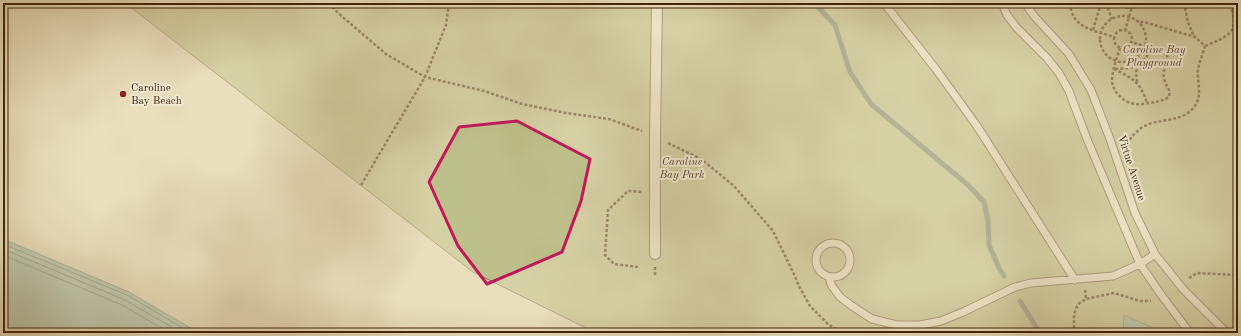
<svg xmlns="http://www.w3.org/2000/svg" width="1241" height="336" viewBox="0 0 1241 336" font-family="'Old Standard TT',serif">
<rect width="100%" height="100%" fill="#e9dfbc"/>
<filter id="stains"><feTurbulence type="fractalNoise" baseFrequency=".005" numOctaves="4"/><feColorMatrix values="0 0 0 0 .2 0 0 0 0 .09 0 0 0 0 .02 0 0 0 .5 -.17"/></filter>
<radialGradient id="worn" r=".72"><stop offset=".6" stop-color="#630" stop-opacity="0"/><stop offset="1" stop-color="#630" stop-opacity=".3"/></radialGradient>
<!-- green -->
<path fill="#bec08b" stroke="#7f724b" d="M125,3h1113v330h-642l-123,-61z"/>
<!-- water -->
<path fill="#97bdb0" stroke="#74806e" d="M3,239l126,53 70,41h-196z
M1124,315l29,13 4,5h-34z"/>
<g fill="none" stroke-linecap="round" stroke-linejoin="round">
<!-- shore -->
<path stroke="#6c705e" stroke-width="1" d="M3,244l124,51 64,38
M3,249l122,51 57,33
M3,255l119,50 48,28"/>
<!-- stream -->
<path stroke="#74806e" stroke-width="5" d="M814,3l21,22 15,47 21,32 97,81 16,17 4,19 1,24 10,23 5,8
M1020,301l20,32"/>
<!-- service casing -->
<g stroke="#6a5337" stroke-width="9">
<path id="service" d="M884,3l51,65 42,58 98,154
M1002,3l5,12 9,12 31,31 12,15 10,18 18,48 53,125 22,32 25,33 5,4
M1025,3l10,14 34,37 22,36 19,49 25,74 20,41 28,35 44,44
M816 260a17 17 0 1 1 34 0a17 17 0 1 1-34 0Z
M831,277l-1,4 2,5 8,11 12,9 20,13 25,6h23l21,-4 22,-9 52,-25 16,-4 82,-7 27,-12 15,-10"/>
</g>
<!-- pedestrian casing -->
<g stroke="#6a5337" stroke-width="12">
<path id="pedestrian" d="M655,254v-118l2,-133"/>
</g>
<!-- path -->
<path stroke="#40240b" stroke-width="2.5" stroke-dasharray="3 2" stroke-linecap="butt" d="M329,3l9,10 48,41 39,23 59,14 38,13 44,9 43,6 33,12
M1070,3c2,26 24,27 44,34
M1110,3l-2,6 4,10
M1111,3l21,6
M1184,3l4,19 6,15
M1100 39a23 23 0 1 1 46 0a23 23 0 1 1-46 0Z
M1114 39a9 9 0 1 1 18 0a9 9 0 1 1-18 0Z
M1093,30l8,-27
M1125,31l8,-28
M1205,46c19,-8 36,-13 26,-37l4,-6
M1120,48c-3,10 -8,22 -8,33 1,12 13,23 25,23 4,1 8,-1 12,-1 8,-1 14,-2 20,-6 2,-9 -4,-11 -5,-19 -2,-8 5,-15 3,-23l-6,-4 -30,-9
M1114,69c19,10 26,12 33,34
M1115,69c18,-1 28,-2 36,-21
M1137,82l-1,-10 3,-8
M668,143l33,16 33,27 39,45 19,39 8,18 10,18 18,18 14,9
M1127,144c5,-9 14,-18 25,-21 16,-4 35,-3 44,-19 6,-9 1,-24 2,-34 1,-8 5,-16 7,-24l-10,-9 -51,-15h-6
M361,185l64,-108 21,-52 3,-22
M638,267l-24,-3 -9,-9 3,-45 20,-19 15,1
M655,267v9
M1189,278l8,-5 41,2
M1085,290l1,9
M1075,333l-1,-3v-16l4,-10 8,-5 28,-6 26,8h11"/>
<!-- service -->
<use href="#service" stroke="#f1ead3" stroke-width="7"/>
<!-- pedestrian -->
<use href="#pedestrian" stroke="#f1ead3" stroke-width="10"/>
</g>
<!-- marked area -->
<path d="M0 0H1241V336H0ZM517,121l73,38 -9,42 -19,51 -75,32 -29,-38 -29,-64 30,-55z" fill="#e9dfbc" fill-opacity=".55" fill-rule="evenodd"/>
<path fill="none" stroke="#c2185b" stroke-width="3" stroke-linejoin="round" d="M517,121l73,38 -9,42 -19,51 -75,32 -29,-38 -29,-64 30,-55z"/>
<!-- markers -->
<circle fill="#8f2418" stroke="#f1ead3" stroke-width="1.5" cx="123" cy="94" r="4"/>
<g text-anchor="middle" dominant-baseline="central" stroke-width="4" stroke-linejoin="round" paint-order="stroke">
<!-- park labels -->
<g font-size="11" font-style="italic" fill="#604b2b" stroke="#f1ead3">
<text x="1154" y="50">Caroline Bay<tspan x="1154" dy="13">Playground</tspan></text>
<text x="682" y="162">Caroline<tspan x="682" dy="13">Bay Park</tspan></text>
</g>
<!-- poi labels -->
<g font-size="11" fill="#40240b" stroke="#f1ead3" text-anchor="start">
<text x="131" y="88">Caroline<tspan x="131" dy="13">Bay Beach</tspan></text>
</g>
<!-- street labels -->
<g font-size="11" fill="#40240b" stroke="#f1ead3">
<text transform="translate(1131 168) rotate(72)">Virtue Avenue</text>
</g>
</g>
<!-- margin -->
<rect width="1241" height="336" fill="none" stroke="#e9dfbc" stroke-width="16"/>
<rect x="4" y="4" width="1233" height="328" fill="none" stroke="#40240b" stroke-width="2"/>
<rect x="8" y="8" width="1225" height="320" fill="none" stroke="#40240b"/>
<rect width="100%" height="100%" filter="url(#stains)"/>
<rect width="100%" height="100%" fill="url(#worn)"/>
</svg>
